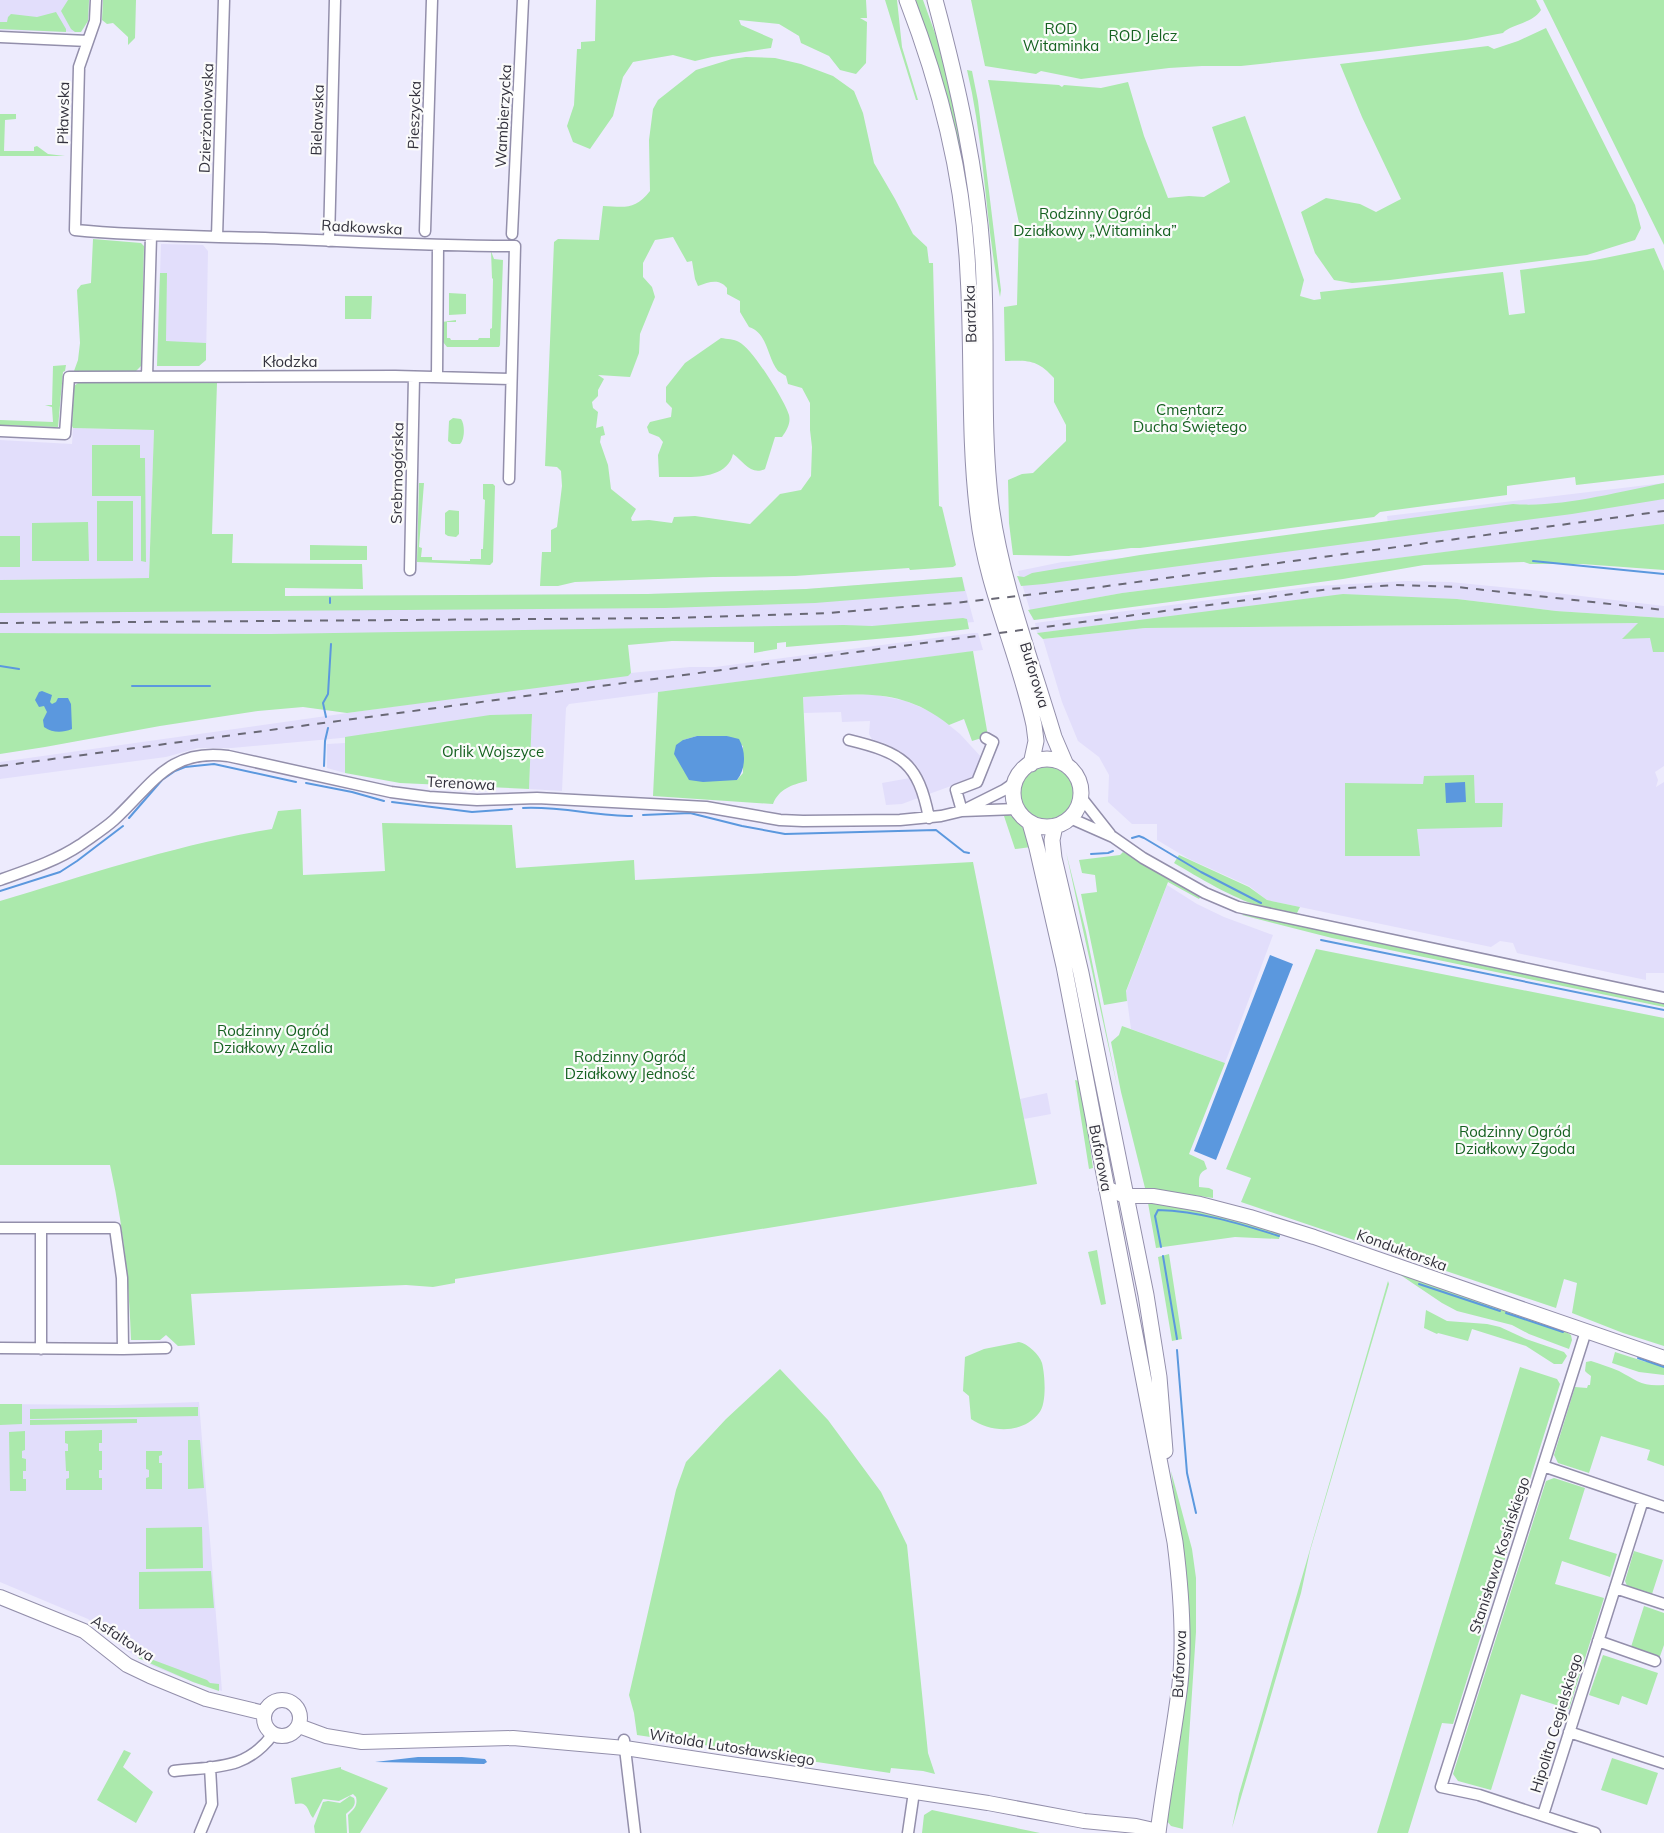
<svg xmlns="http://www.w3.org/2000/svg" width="1664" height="1833" viewBox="0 0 1664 1833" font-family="Mulish,sans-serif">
<rect width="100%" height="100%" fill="#edebfd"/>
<!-- built -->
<path fill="#e2defb" d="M0,0h89v15l-5,13 -7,4 -77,-2z
M161,244l42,1 5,6 -2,109 -7,6h-42z
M73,428l81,2 -5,148 -149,2v-140l72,4z
M1664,483v41l-10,2 -532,67 -70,13 2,12 -21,2 -15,-49 44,-9 90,-6 236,-32 -1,-8z
M962,577l12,45 -219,20v-10l-755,21v-55l648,-4 159,-5z
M1405,581l45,1 81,8 133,16v12l-108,-7 -99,-12 -305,20 -115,14 -2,-10 281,-37z
M1639,623l25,2v141l-9,6 3,8 -2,7 8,-5v191h-18v7l-129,-27 -4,-10 -13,-2 -9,6 -224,-47 -18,-14 -60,-27 -32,-19v-16h-25l-24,-22 1,-27 -10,-18 -21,-16 -16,-39 -19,-63 102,-11z
M973,633h5l5,17 -414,54 -3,4 -4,83 -33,-2 3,-75 -151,17 -29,6 -120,11h-34l-32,9 -166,22v-17l631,-89 59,-6h25z
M872,694l34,7 28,12 26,21 23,25 -7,18 -47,17 -11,-27 -6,-6 -12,-10 -16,-8 -11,-2 -4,-7 1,-13 -28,1 -1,-10 -37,1 -1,-16z
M345,743v30l-18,-5v-24z
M910,778l8,20 -16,6 -16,1 -4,-22z
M1167,885l30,19 27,13 49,18 -48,128 -94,-34 -5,-37z
M1047,1093l4,21 -27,5 -4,-20z
M199,1402l23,289 -29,-9 -40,-16 -29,-17 -36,-30 -88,-37v-178l114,1z"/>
<!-- green -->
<path fill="#abe9ac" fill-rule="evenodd" d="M68,0h21l-1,21 -7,11h-6l-4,-3 -10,-18z
M103,0h33l-1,38 -7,7v-8l-15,-14 -6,1 -5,-4z
M596,0h270l1,18h-7l7,4 -1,41 -10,11 -16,-4 -11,-14 -28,-13 -2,-7 -20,-12 -40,-4 2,5 32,14 -2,9 -59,9 -17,4 -22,-6 -40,7 -10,15 -10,39 -23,33 -17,-7 -6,-16 7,-21 3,-56h4v-7l14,-1z
M885,0h12l5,47 16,53h-2z
M913,0h10l29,80 22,145 6,145 -5,-87z
M971,0h565l5,10c-9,14 -30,14 -38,23l-37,7 -87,11 -138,15h-39l-33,2 -88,11 -40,-8 -5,3 -51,-8z
M1543,0h121v245z
M56,12l10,17v3l-66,-3v-7h7l1,-5 3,-3 26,3z
M1546,28l89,177 6,23 -6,12 -48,15 -197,25 -38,3 -18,-3 -19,-27 -14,-41 25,-14 34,6 16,8 25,-13 -39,-82 -22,-53 148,-18 6,3 24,-8z
M746,57l29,1 26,6 32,12 21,15 9,22 11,50 21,36 18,35 14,13 2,16h4l6,243 3,1 14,58 -3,2 -43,3 -1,-2 -114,8 -82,1 -138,5 -17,4h-18l2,-34h9v-22l6,-3 5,-41 -1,-15 -4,-4 -12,-1 9,-224 4,-3 41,1 4,-34c23,1 32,4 47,-15l-1,-51 4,-31 5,-9 38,-30 36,-11zM673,237l14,25 5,-1 3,18 3,7c11,-4 21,-8 29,2v6l13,7v11l9,15c19,6 18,31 29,44 0,0 8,5 8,5l2,8 14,4 8,15v27l2,17 -1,29 -10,14 -21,4 -30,30 -55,-8 -21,1 -2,6 -23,-3 -17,1 -1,-3 5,-9 -25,-20 -3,-24 -8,-23 1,-6 4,-1 -2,-9 -7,2 2,-16 -5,-4 -1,-6 6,-6v-6l6,-11 -6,-4 32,2 9,-24 1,-19 15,-37 -3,-10 -9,-10v-14l12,-23z
M967,70l5,1 6,30 23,189 -1,7c-15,-75 -15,-152 -33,-227z
M988,80l71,5 3,2 2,-2 37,3 27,-6 16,54 24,62 21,-2 15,1 26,-15 -18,-55 33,-11 59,164 -4,16 14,4 7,-1 -1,-7 183,-20 6,43 16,-2 -5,-43 75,-10 59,-12 10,23v204l-88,10 -1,-8 -61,8 -7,1v9l-127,17 -6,5 -234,31h-9l-62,8 -56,-1 -4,-32 -1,-43 14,-6 11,-1 33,-32v-16l-12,-23v-24c-16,-18 -25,-18 -49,-17l-1,-54 13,-2 2,-82z
M0,114h16v5l-11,1 -1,31h30v-4l3,-1 11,8 17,2h-65z
M93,239l48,4 3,3 -3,120 -5,5h-62l4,-11 2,-17 -3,-53 4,-5 10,-2z
M491,251l3,8 9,1 -3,85 -1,2h-52l-4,-5 -1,-20 14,-2v2h-9v16h3l1,2h27l1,-2h11v-9l2,-1 1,-49 -1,-1z
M160,273h7l-1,68 40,2v17l-7,6h-42z
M449,293l17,1v20l-17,1z
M345,296h27l-1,23h-26z
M721,338c6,1 13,1 18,4 13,6 46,59 50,73 2,8 -2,15 -7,22h-7l-10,32c-14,7 -22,-8 -32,-15 -7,29 -50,22 -74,23l-1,-22 5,-13 -4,-5 -10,-4 -2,-6 3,-5 21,-5 1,-9 -6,-6v-15l19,-24z
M66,365l-1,6 -2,1 -5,55 -58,-2v-5l53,2 -1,-15 -7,-2h7l1,-39z
M78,383h139l-5,151h21l-1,29 130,1 1,25 -78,-1v8l363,-2 158,-5 156,-12 3,14 -150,12 -150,5 -665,5v-33l149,-2 5,-148 -81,-2 -1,-2 2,-40z
M453,418l8,1c4,5 4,20 -1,25h-8l-4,-3 1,-20z
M92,445h48v13h5l1,104 -5,-1v-65h-49z
M419,483h5l-5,64 3,1 -1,9h11v3l38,1v-2h11v-10h2l2,-49 -2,-1v-15h10l2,2 -2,76 -3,3 -73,-3z
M1664,483v16l-92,15 -528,70 -23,2 -4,-10 7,1 8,-4 108,-18 373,-51c46,4 105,-12 151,-21z
M97,501h36v60h-36z
M449,510l10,1v23l-3,3 -8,-1 -3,-2v-21z
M88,522l1,39h-57v-38z
M1664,524v46l-82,-6h-52l-6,-2 -100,3 -81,14 -309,41 -6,-10 94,-17z
M0,536h20v31h-20z
M310,545l57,1v14h-57z
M1343,594l114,5 99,12 108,7v34h-11l-3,-14 -28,1 16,-16 -493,5 -102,11 -6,-6z
M963,618l4,1 2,10 -59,7 -124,11v-5l-9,1v6l-23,4v-11l-82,-1 -44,4 3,28 -3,3 -281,37 -44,-6 -45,4 -98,15 -115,21 -45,7v-121l270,1 574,-9 28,1z
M973,651l15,85 -16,5 -8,-22 -15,6c-47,-38 -89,-31 -146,-28l4,84c-16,4 -28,8 -34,23l-120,-8 5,-104zM697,736h30l16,10v27l-6,7h-22l-32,-40z
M532,714l-3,75 -129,-6 -55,-10v-36l145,-22z
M1021 793a26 26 0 1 1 52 0a26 26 0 1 1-52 0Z
M1474,775l1,28h28l-1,24 -85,2 3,27h-75v-73l78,1 1,-8z
M301,809l2,66 82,-4 -3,-48 130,2 4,43 118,-8 1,20 338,-18 64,322 -582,95v4l-22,4 -27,-2 -215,9 4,51 -17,1 -12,-11 -6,5h-29c-2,-59 -8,-117 -21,-175h-110v-264c90,-27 179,-57 272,-72l6,-18z
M1003,813c17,4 23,19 28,34l-16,2z
M1066,852l20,80 32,158z
M1123,852l78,44 -2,3 -31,-17 -42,109 1,10 -23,4 -23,-111 16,-2 -2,-17 -13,-2 -3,-13 41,-5z
M1179,855l70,32 18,13 33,7 -3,6c-12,-2 -25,-4 -37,-7 -26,-7 -62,-29 -86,-43z
M1245,913l419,89v5l-332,-69 -90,-23z
M1316,949l348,69v328l-41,-13 -51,-20 5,-30 -13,-4 -8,29 -315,-106 10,-24 -25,-9z
M1122,1026l103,37 -36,91 15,7 3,8c-9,4 -8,9 -8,18l10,1 4,2v8l-68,-10 -24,-96 -10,-50 8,-7z
M1075,1080l4,1 5,22 9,65 -4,1z
M1148,1203l62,9 71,20 -2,7 -44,-2 -79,11z
M1097,1250l9,54 -5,1 -13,-53z
M1169,1254l13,85 -10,2 -14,-84z
M1396,1272l171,57 -1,3 5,3 1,5 -3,9 -40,-15 -17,-9 -55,-14 -15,-8z
M1388,1281l1,3 -79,267 -9,42 -69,235 7,-34z
M1426,1310l21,11 40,3 13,3 26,12 38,13 3,4 -5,8h-8l-28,-18 -54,-17 -4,12 -30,-8 -1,1 -13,-6z
M1019,1342c9,2 20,12 23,21 3,12 5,41 -3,50 -16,21 -48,20 -68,6l-2,-23 -6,-5 2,-34 19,-8z
M1615,1352l31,10 3,-6 15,5v14l-25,-3 -27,-9z
M1591,1361c9,3 19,6 28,10 17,9 23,16 45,14v81l-17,-6 3,-10 -49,-14 -12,37 -31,-10 -4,-8 21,-68 12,1 1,-3h2l1,-9 -4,-3 -2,-2 1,-9z
M1520,1367l37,12 3,5 -107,340 -11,-1 -34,110h-31z
M780,1369l48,51 53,72 26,53 21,208 7,21 -12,-3 -32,-3 -1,5 -253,-38 -3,-22 -5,-18 47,-205 10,-28 40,-43z
M0,1404h22v20l-22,1z
M198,1407v9l-168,3v-10z
M137,1419v4l-107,2v-5z
M102,1430v13h-3v8h3v19h-3v8h3v12h-36v-11l3,-1v-7h-3l-1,-20h3v-7l-3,-1v-12z
M25,1431v19l-3,1v7l4,1v12h-3v8h3v12h-16l-1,-59z
M188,1440h12l4,48 -16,1z
M146,1451h16v4l-3,1v7h3v26h-16v-11l3,-1v-7l-3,-1z
M1171,1471l21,78 4,29v54l-13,197 -12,-3 -4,-5 12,-73 6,-64 -8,-165z
M1554,1478l31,10 -16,51 48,15 -7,23 -48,-16 -7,23 49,14 -35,111 -48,-15 -30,96 -33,-9 -5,-7 93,-293z
M202,1527l1,41 -57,1v-41z
M1634,1551l29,9 -11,34 -25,-8 -2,-5z
M211,1571l3,37 -75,1v-37z
M1644,1606l20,7v32l-5,14 -28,-12z
M140,1655l67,25 3,3 9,1v7l-26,-9 -55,-24z
M1603,1655l55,18 -11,32 -25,-9 -3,9 -30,-10z
M124,1750l7,3 -8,14 30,25 -17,31 -39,-23z
M1612,1758l46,15 -11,32 -46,-15z
M341,1767v2l47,19 -28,45h-11l-1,-18c6,-6 10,-9 8,-18l-3,-3 -14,7 -16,-2 -10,19c-6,-7 -4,-17 -18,-14l-4,-26z
M350,1796l4,2c3,8 -3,11 -8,16l1,19h-32l-1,-7 9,-24 5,-1 12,2z
M932,1810l108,23h-118l2,-18z"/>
<!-- water -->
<path fill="#5b98de" d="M42,691l10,4 -2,7 2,2 4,-2 2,-4h10l3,6 1,25c-10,4 -19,4 -28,-2l-1,-7 4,-8 -3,-6 -5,1 -4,-7 4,-8z
M697,736h30l12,3c7,12 7,30 -2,41l-34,2 -14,-2 -15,-26 2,-9 7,-5z
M1465,782l1,20 -20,1 -1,-20z
M1270,955l23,9 -77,196 -22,-9z
M418,1757h44l23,2 2,3 -3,2 -109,-2z"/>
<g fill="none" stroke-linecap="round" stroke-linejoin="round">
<!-- stream -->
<path stroke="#5b98de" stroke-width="2" d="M1533,561l131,13
M330,598v5
M0,666l19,3
M132,686h78
M326,717l-3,-14 5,-9 3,-50
M324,766l1,-25 3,-13
M306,783l46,9 32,9
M392,802l80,10 40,-3
M523,808c37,-2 73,8 109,8
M643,815l47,-2 52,13 43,8 151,-4 28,22 5,1
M129,818l33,-38 13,-9 10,-4 29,-3 82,18
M1132,838l7,-2 5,2 57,34 60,31
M1091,854l17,-1 5,-2
M0,891l60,-19 17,-11 46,-35
M1321,940l343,70
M1161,1247l-6,-31 3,-6c41,1 83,14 121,26
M1163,1256l14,83
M1419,1284l81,27
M1506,1313l57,19
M1177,1350l10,123 9,40
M1638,1358l26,9"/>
<!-- minor casing -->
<g stroke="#938fab" stroke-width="13">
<path id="minor" d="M96,0l-1,21 -16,46 -4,163c72,7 144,6 216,9 75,3 149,7 224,7l-6,233
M0,37l88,4
M425,231l7,-231
M512,234l11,-234
M217,237l7,-237
M329,241l6,-241
M147,377l4,-141
M437,377l1,-131
M0,431l65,3 4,-57 326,-1 116,3
M410,570l4,-193
M849,740c53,13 69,22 80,78
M1080,796l30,38
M968,808l36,-18 10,-7
M962,811l-6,-21 21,-8 16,-40 -7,-4
M1070,818l43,19 30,21 62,35 33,14 426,91
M0,880c28,-10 56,-19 80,-35 11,-8 24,-16 34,-25 38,-35 55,-72 114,-64l163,36 38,5 48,3 60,-2 169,9 74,13 23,1 97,-1 41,-4 21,-5 55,-2
M0,1228h115l7,50 1,71
M1586,1331l-145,456 38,8 116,38
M0,1348l123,1 43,-1
M41,1349v-121
M1543,1466l121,41
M1615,1588l49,16
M1598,1641l57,20
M1569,1732l95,31
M624,1740l11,93
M174,1771c41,-5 72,0 99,-37
M1543,1815l100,-315
M200,1833l12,-29 -2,-37
M908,1833l6,-41"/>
</g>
<!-- tertiary casing -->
<g stroke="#938fab" stroke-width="16">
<path id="tertiary" d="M1106,1188l19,8h28l47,8 50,13 64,20 350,121
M0,1597l84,34 43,34 23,11 56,23 58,14
M264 1718a18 18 0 1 1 36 0a18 18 0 1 1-36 0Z
M299,1726l27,10 36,6 151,-4 112,10 363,55 96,18 52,5 22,5"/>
</g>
<!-- secondary casing -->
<g stroke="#938fab" stroke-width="17">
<path id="secondary" d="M907,0c34,88 57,179 61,274 5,80 0,161 10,241 8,72 41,139 56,210l2,16 -5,23
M935,0c23,85 42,171 48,259 5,82 -2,165 8,246 10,76 41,158 63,232l12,28
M1013 793a34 34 0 1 1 68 0a34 34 0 1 1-68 0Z
M1030,823l7,25 27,118 111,576c6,47 10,95 5,142 -6,50 -16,99 -22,149
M1055,826l-3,14 2,18 27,115 65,322 13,82 6,74"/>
</g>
<!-- minor -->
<use href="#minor" stroke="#fff" stroke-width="10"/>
<!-- tertiary -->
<use href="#tertiary" stroke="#fff" stroke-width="14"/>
<!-- secondary -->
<use href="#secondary" stroke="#fff" stroke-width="15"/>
<!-- rail -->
<path stroke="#696875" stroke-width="2" stroke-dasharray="8 8" stroke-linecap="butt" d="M0,623l670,-5 158,-5 126,-10 146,-16 564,-76
M0,766l1330,-177 65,-4 62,2 207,23"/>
</g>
<g text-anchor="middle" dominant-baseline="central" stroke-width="4.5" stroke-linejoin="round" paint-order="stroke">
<!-- park labels -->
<g font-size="15" fill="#156120" stroke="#fbfbfb">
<text x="1061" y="28">ROD<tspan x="1061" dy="17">Witaminka</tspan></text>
<text x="1143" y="35">ROD Jelcz</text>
<text x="1095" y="213">Rodzinny Ogród<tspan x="1095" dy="17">Działkowy „Witaminka”</tspan></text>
<text x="1190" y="409">Cmentarz<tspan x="1190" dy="17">Ducha Świętego</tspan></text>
<text x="493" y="751">Orlik Wojszyce</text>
<text x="273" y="1030">Rodzinny Ogród<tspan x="273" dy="17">Działkowy Azalia</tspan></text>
<text x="630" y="1056">Rodzinny Ogród<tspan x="630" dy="17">Działkowy Jedność</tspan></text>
<text x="1515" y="1131">Rodzinny Ogród<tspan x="1515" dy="17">Działkowy Zgoda</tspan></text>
</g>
<!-- street labels -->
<g font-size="15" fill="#32313c" stroke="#fbfbfb">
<text transform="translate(63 113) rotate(-89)">Piławska</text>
<text transform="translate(414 115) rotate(-88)">Pieszycka</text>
<text transform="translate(503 116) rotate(-87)">Wambierzycka</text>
<text transform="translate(206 118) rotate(-88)">Dzierżoniowska</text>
<text transform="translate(317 120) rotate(-88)">Bielawska</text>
<text transform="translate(362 227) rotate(3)">Radkowska</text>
<text transform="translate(970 314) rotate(-92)">Bardzka</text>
<text x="290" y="361">Kłodzka</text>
<text transform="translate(397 473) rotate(-89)">Srebrnogórska</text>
<text transform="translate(1035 675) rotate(73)">Buforowa</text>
<text transform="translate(461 783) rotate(3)">Terenowa</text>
<text transform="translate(1101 1158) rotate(79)">Buforowa</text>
<text transform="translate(1402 1250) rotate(20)">Konduktorska</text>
<text transform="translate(1499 1555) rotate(-72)">Stanisława Kosińskiego</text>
<text transform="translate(123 1638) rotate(33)">Asfaltowa</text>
<text transform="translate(1179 1664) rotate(-87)">Buforowa</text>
<text transform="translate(1556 1723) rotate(-73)">Hipolita Cegielskiego</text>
<text transform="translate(732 1747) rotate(9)">Witolda Lutosławskiego</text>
</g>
</g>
</svg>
